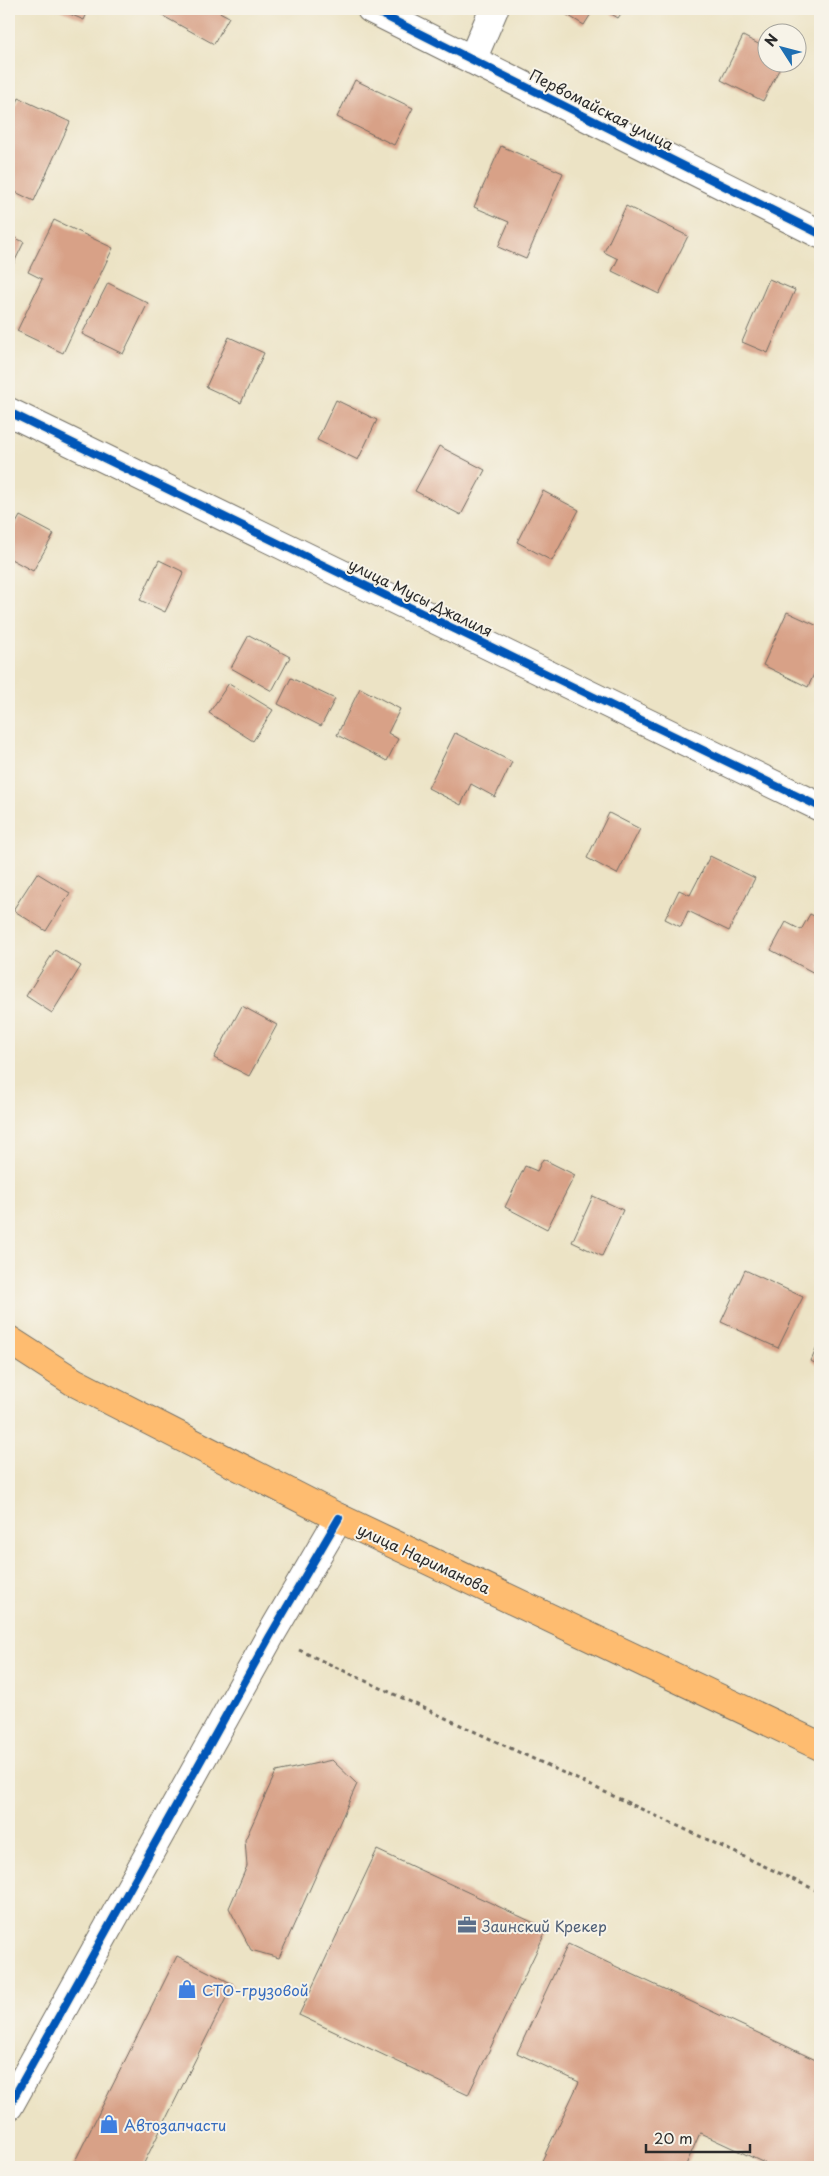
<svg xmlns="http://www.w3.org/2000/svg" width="829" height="2176" viewBox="0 0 829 2176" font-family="'Playpen Sans',sans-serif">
<rect width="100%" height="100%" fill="#f7f3e8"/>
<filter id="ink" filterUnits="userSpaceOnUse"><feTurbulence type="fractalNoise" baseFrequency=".02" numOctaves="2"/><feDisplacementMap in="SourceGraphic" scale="10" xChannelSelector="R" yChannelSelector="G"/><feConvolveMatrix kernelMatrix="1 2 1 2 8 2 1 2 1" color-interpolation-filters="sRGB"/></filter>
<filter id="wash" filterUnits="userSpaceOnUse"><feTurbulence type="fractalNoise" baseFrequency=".0096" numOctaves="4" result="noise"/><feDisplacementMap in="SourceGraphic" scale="20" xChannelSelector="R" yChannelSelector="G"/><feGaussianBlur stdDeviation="1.12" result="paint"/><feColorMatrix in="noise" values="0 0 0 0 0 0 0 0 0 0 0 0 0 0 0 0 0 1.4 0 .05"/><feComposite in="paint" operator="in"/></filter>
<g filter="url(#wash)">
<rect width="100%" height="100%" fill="#ece3c5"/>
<g id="blocks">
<!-- building -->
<path fill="#d8a187" d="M58,9h31l-5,11z
M167,9h47l15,8 -15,27 -51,-28z
M557,9h37l-10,16z
M603,9h21l-6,9z
M743,36l23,12v14h17l-20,39 -42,-21z
M355,80l58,28 -19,37 -57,-28z
M19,98l51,24 -36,79 -25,-12v-68z
M501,146l62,27 -37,86 -28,-12 11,-25 -35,-15z
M626,206l62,30 -29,58 -47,-23 6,-12 -14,-7z
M54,220l59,28 -50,105 -46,-22 25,-52 -14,-7z
M9,235l15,7 -15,31z
M769,279l26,11 -27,63 -26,-11z
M108,283l40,20 -25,51 -41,-20z
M229,337l35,16 -23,50 -35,-16z
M336,400l41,20 -19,40 -41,-20z
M439,446l46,24 -24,45 -46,-24z
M543,491l36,19 -27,51 -35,-19z
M20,516l34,18 -21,37 -24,-13v-22z
M159,560l25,12 -19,40 -25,-12z
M787,612l33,15v34l-12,26 -45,-22z
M249,635l41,22 -18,34 -41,-23z
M291,678l44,21 -14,27 -43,-22z
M229,683l44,27 -20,31 -44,-28z
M360,688l40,21 -12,24 10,6 -11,22 -50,-26z
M455,733l57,29 -17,35 -24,-13 -10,21 -33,-17z
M609,813l31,16 -23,45 -30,-16z
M710,856l45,22 -26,53 -41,-20 -7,16 -16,-8 14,-29 11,5z
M37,873l33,20 -24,38 -33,-21z
M810,914l10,5v57l-49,-26 15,-28 15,8z
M55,950l26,16 -29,47 -26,-17z
M242,1006l35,19 -28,51 -35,-18z
M543,1159l32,16 -28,54 -42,-22 20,-41 12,5z
M593,1196l30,14 -21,46 -30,-14z
M745,1270l58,27 -25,51 -57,-26z
M820,1340v26l-9,-5z
M332,1760l25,24 -78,174 -28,-8 -22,-42 18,-42 -2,-26 31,-68z
M377,1850l170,79 -79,166 -169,-80z
M568,1944l252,118v105h-47l-73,-34 -15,34h-146l40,-85 -62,-29z
M177,1956l56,28 -91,183h-70z"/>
</g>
</g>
<g filter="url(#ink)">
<use href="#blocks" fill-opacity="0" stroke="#6f6b61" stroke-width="1"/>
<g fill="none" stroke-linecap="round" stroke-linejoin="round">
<!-- minor casing -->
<g stroke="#6f6b61" stroke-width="30">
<path id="minor" d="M371,9l449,225
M472,60l22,-51
M9,412l811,395
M9,2106l261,-470 69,-118"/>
</g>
<!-- major casing -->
<g stroke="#6f6b61" stroke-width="30">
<path id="major" d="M9,1340l65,42 265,136 481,228"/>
</g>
<!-- path -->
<path stroke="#6f6b61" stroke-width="3" stroke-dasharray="4 4" stroke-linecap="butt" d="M299,1650l521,242"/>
<!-- minor -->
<use href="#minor" stroke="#fff" stroke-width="28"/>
<!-- major -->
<use href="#major" stroke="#febc70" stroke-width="28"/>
<!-- cycleway casing -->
<g stroke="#f7f3e8" stroke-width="11">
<path id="cycleway" d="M371,9l449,225
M9,412l811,395
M9,2106l261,-470 69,-118"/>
</g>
<!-- cycleway -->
<use href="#cycleway" stroke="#0057b8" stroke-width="8"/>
</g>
</g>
<!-- icons -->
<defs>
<g id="office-bare" transform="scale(1.5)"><path d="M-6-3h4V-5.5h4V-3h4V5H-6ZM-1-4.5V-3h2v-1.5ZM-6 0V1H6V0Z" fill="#5c6f8a" stroke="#f7f3e8" stroke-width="2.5" paint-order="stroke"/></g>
<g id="shop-bare" transform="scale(1.5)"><path d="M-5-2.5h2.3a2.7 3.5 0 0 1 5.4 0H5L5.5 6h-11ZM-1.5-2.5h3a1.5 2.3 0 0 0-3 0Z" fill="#3f7fe0" stroke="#f7f3e8" stroke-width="2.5" paint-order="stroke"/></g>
</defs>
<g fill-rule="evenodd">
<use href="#office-bare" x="467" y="1925"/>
<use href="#shop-bare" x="187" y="1989"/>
<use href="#shop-bare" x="109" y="2124"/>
</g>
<g text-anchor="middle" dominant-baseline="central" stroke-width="4" stroke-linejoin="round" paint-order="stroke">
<!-- street labels -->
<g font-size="15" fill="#2b2b2b" stroke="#f7f3e8">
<text transform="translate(602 109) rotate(27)">Первомайская улица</text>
<text transform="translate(421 597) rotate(26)">улица Мусы Джалиля</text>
<text transform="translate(424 1558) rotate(25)">улица Нариманова</text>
</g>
<!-- service labels -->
<g font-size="15" fill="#4e5e75" stroke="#f7f3e8" text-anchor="start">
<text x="482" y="1925">Заинский Крекер</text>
</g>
<!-- shop labels -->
<g font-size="15" fill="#366cbe" stroke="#f7f3e8" text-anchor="start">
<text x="202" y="1989">СТО-грузовой</text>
<text x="124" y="2124">Автозапчасти</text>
</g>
</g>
<!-- margin -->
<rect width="829" height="2176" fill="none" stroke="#f7f3e8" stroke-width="30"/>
<!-- north arrow -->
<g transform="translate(782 48) rotate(306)"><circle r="24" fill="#f7f3e8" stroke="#a5a39c"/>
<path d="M0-4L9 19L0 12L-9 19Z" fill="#1f6fb2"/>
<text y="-8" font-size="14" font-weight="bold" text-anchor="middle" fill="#2b2b2b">N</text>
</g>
<!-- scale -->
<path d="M646 2144v8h104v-8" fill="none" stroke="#2b2b2b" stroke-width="2.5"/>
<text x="654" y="2144" font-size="15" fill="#2b2b2b" stroke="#f7f3e8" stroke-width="4" paint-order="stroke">20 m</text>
</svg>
